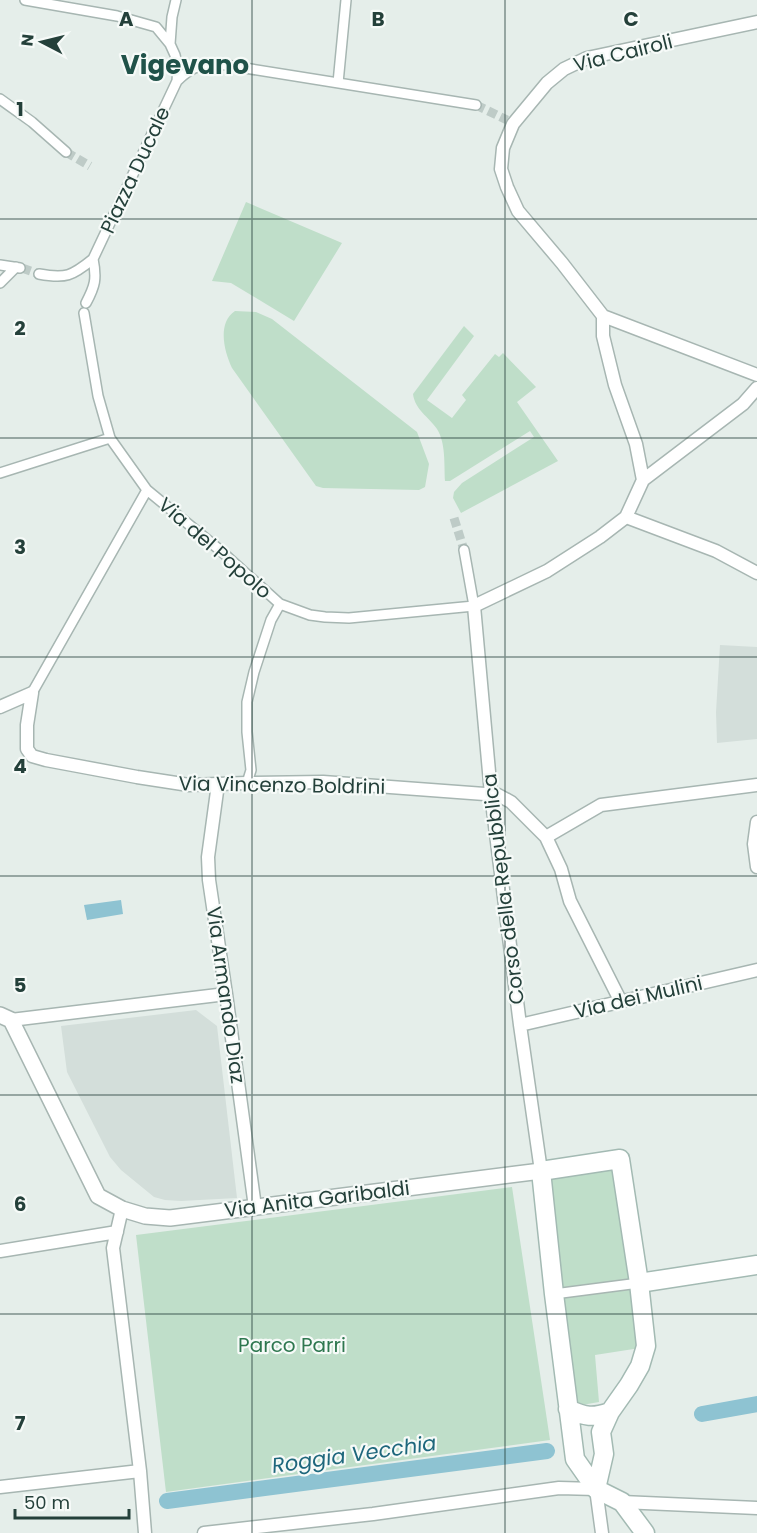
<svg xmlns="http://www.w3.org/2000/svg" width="757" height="1533" viewBox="0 0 757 1533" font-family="Poppins,sans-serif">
<rect width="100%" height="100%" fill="#e5eeea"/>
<!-- built -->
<path fill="#d3deda" d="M720,645l37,2v92l-40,4 -1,-31z
M196,1010l21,16 20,172 -56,3 -16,-1 -11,-3 -33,-27 -11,-13 -43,-85 -6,-46z"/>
<!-- green -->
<path fill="#bfdec9" d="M246,202l96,41 -48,78 -63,-38 -19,-2z
M235,311l21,1 16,7 145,113 12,32 -4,23 -6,3 -96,-2 -7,-2 -84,-118c-8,-17 -15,-45 3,-57z
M464,326l10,10 -47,64 25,18 14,-18 -4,-5 33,-41 4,3 4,-4 33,34 -19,15 41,59 -97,52 -8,-15 1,-6 8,-9 72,-46 -4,-6 -80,50h-5c-1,-16 1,-38 -8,-52 -8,-12 -22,-19 -24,-35z
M616,1166l24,182 -45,7 4,47 -23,4 -27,-228z
M512,1187l38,253 -384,52 -30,-257z"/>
<!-- water -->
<path fill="#8ec3d2" d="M121,900l2,14 -36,6 -3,-15z"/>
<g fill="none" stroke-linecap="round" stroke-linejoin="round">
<!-- canal -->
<path stroke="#8ec3d2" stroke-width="16" d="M702,1414l55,-10
M167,1501l380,-50"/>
<!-- pedestrian-tunnel -->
<path stroke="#becbc7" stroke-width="9" stroke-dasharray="9 4.5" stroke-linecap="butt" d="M476,105l31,15
M66,152l24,14
M22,268l17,6
M454,518l10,32"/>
<!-- pedestrian casing -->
<g stroke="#a7b6b2" stroke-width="12">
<path id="pedestrian" d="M25,0l92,16 39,11 14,17 5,11 3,13 -1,13
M170,44l2,-27 4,-17
M338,83l8,-83
M0,99l32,23 34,30
M93,259l84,-178c15,-15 27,-19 49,-16l250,40
M0,265l20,3
M39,274c27,5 33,2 54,-15 4,20 2,27 -7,44
M0,283l16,-16
M84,313l14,83 12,42 37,52 74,61 59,53 30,11 15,2 24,1 125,-12 -10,-56
M0,473l110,-35
M32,693l115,-203
M247,783l4,-13 -4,-38v-30l7,-30 17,-52 9,-16
M554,1294l85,-11"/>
</g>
<!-- minor casing -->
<g stroke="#a7b6b2" stroke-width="15">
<path id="minor" d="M757,22l-170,36 -23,11 -17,14 -34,41 -10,24 -2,21 6,18 11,24 44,52 41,53 154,59
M603,316v20l12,49 21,59 7,36
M626,517l90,34 41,22
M32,693l-5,32v24l5,7 14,4 91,17 52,8 58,-2 76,-1 175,13 13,7 35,35 15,32 9,32 51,101
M0,707l32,-14
M218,784l-10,73 1,23 17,114 29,213
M757,822l-3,22 3,23
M546,837l55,-32 156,-20
M11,1020l215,-26
M520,1025l237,-55
M541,1171l-21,-146 -29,-231 -17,-188 73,-35 53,-34 26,-20 17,-37 100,-76 14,-16
M122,1209l-9,39 27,223 5,62
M0,1251l117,-19
M0,1487l140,-16
M622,1502l135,6
M204,1533l169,-19 186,-26 37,1 6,44"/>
</g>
<!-- tertiary casing -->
<g stroke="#a7b6b2" stroke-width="18">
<path id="tertiary" d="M0,1015l11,5 87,176 24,13 23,7 25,2 371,-47"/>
</g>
<!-- secondary casing -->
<g stroke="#a3bab3" stroke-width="21">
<path id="secondary" d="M639,1283l118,-18
M568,1409c18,8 24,9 42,3
M596,1489l8,-35 -3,-22 9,-20 19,-27 11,-19 6,-20 -7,-63 -19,-124 -79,12 13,123 21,165 21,30 26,13 23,31"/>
</g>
<!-- pedestrian -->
<use href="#pedestrian" stroke="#fff" stroke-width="9"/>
<!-- minor -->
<use href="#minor" stroke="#fff" stroke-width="12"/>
<!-- tertiary -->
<use href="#tertiary" stroke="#fff" stroke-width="15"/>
<!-- secondary -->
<use href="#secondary" stroke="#fff" stroke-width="18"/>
</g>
<!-- grid -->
<path fill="none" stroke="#24403a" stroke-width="1.5" stroke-opacity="0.55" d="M252,0v1533M505,0v1533M0,219h757M0,438h757M0,657h757M0,876h757M0,1095h757M0,1314h757"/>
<g text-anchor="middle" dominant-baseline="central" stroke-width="4.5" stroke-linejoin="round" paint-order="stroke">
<!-- street labels -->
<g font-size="20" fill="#24403a" stroke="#f6faf8">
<text transform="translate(623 53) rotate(-14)">Via Cairoli</text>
<text transform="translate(135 170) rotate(-65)">Piazza Ducale</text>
<text transform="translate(215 548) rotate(41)">Via del Popolo</text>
<text transform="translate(282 785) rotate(1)">Via Vincenzo Boldrini</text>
<text transform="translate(503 889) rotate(-97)">Corso della Repubblica</text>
<text transform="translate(226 995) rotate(82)">Via Armando Diaz</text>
<text transform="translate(638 997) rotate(-13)">Via dei Mulini</text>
<text transform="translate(317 1199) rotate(-7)">Via Anita Garibaldi</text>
</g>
<!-- park labels -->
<g font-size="20" fill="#2e774f" stroke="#f6faf8">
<text x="292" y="1345">Parco Parri</text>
</g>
<!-- water labels -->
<g font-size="21" font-style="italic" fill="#1e677c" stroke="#f6faf8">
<text transform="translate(354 1454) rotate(-8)">Roggia Vecchia</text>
</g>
<!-- district labels -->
<g font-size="26" font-weight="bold" fill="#205249" stroke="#f6faf8">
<text x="185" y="65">Vigevano</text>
</g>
</g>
<g font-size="20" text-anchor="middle" font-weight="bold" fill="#24403a" stroke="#f6faf8" stroke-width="4.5" stroke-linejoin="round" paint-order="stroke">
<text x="126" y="26">A</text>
<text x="378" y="26">B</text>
<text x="631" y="26">C</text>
<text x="20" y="116">1</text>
<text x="20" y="335">2</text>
<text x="20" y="554">3</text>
<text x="20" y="773">4</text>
<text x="20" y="992">5</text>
<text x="20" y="1211">6</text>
<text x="20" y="1430">7</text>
</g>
<!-- north arrow -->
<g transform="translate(42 42) rotate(277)" stroke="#f6faf8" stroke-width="4.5" paint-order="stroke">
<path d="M0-4.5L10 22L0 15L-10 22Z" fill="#24403a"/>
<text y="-9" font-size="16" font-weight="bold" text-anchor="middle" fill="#24403a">N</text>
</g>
<!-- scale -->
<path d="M15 1509v9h114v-9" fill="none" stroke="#24403a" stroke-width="3"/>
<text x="24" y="1509" font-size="18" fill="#24403a" stroke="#f6faf8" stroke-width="4.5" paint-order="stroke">50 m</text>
</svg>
